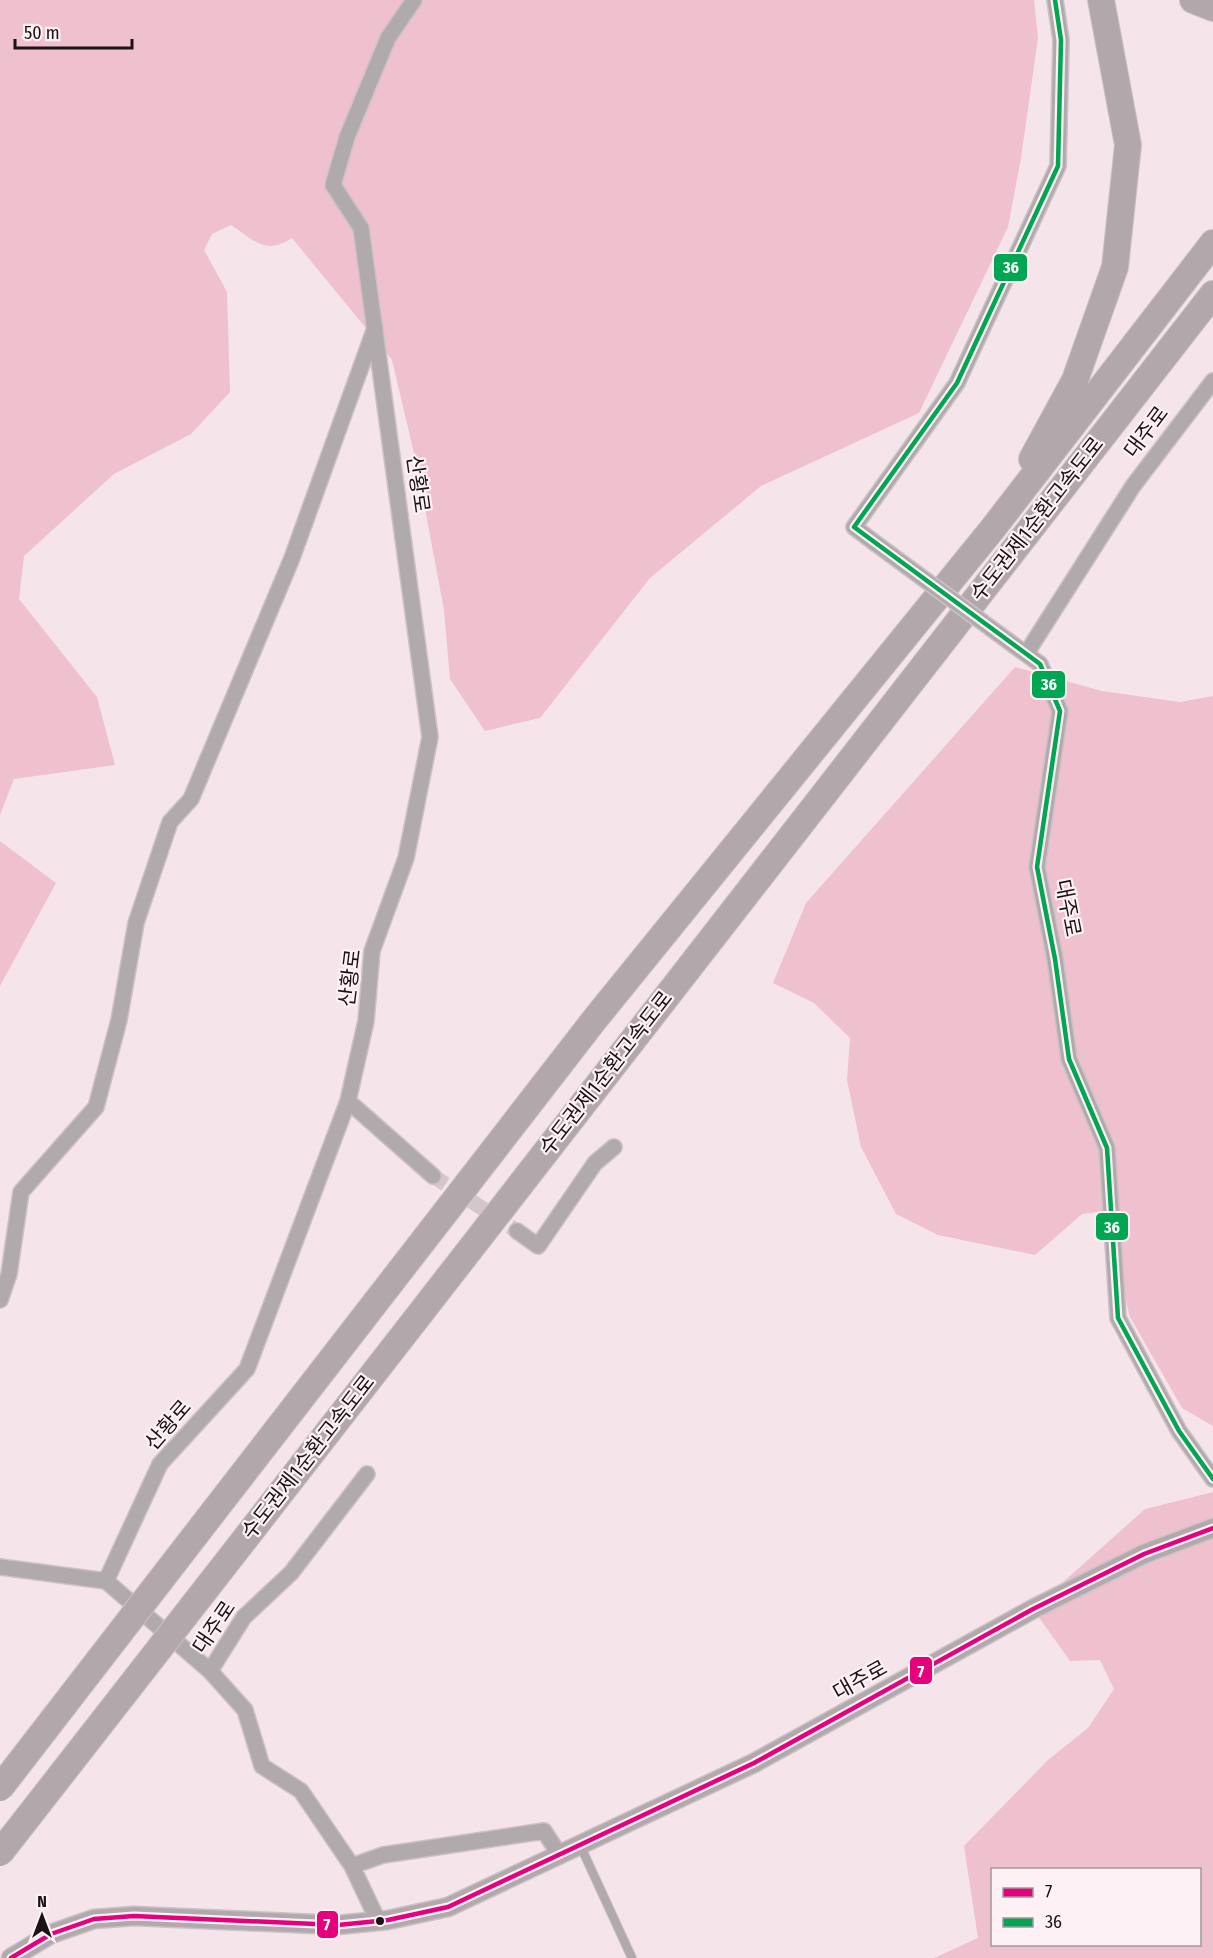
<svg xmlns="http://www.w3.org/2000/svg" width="1213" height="1958" viewBox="0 0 1213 1958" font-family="'Fira Sans Condensed','Noto Sans KR',sans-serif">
<rect width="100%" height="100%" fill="#f5e5ea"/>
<!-- green -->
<path fill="#efc0ce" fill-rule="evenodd" d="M0,0h1034l4,38 -17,120 -13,69 -89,186 -158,73 -111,92 -110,140 -55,13 -35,-52 -6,-69 -27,-144 -25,-106 -100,-122c-27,18 -38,2 -61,-13l-19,9 -8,16 23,42 3,100 -39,42 -77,40 -90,82 -5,43 78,98 18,68 -101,14 -14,36z
M1015,667l87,24 78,11 33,-6v730l-31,-18 -52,-91 -27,-106 -21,3 -47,41 -97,-20 -42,-21 -35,-67 -14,-67 3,-42 -36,-35 -41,-20 33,-80z
M0,841l56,42 -56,103z
M1213,1492v466h-279l44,-20 -14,-92 84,-86 40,-32 26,-39 -14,-29 -30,1 -37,-52 112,-100zM992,1870h208v74h-208z"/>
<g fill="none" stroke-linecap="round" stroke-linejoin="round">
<!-- minor-tunnel -->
<path stroke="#d4c6ca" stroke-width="15" stroke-dasharray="15 8" stroke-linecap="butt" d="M433,1176l84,55"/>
<!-- service casing -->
<g stroke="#ccc1c4" stroke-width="10">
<path id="service" d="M580,1845l52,113"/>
</g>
<!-- minor casing -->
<g stroke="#ccc1c4" stroke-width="18">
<path id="minor" d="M875,543l-21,-16 103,-144 101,-217 3,-126 -6,-40
M1015,646l25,18 20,47 -23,156 18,92 14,100 38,89 11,170 61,113 34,48
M1026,654l107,-168 80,-105
M348,1101l85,75
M517,1231l21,15 57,-83 19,-16
M0,1300l9,-26 12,-82 75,-85 23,-87 17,-97 34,-101 21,-23 101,-241 83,-230
M0,1567l106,14 104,90 35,39 17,56 39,25 51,75 26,55
M106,1581l54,-117 87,-95 101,-268 18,-80 6,-70 34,-93 24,-121 -69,-509 -28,-43 14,-48 41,-99 26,-38
M210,1671l34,-54 47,-44 76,-99
M352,1866l31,-11 161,-24 15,23"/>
</g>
<!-- tertiary casing -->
<g stroke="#ccc1c4" stroke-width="21">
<path id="tertiary" d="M11,1958l40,-24 43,-15 40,-3 204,9 50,-5 60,-13 306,-144 279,-154 111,-55 69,-26"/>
</g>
<!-- motorway casing -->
<g stroke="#ccc1c4" stroke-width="28">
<path id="motorway" d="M1193,0l20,8
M1032,459l43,-79 40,-113 13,-122 -27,-145
M214,1511l381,-492 399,-492 219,-284
M248,1535l965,-1241"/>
</g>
<!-- service -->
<use href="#service" stroke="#b1aaac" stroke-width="8"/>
<!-- minor -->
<use href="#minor" stroke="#b1aaac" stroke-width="15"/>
<!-- tertiary -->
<use href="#tertiary" stroke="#b1aaac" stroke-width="18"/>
<!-- motorway -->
<use href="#motorway" stroke="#b2a7aa" stroke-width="26"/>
<!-- minor-bridge casing -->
<g stroke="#ccc1c4" stroke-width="18" stroke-linecap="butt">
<path id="minor-bridge" d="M875,543l140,103"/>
</g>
<!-- motorway-bridge casing -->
<g stroke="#ccc1c4" stroke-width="28" stroke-linecap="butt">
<path id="motorway-bridge" d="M0,1788l214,-277
M0,1853l248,-318"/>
</g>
<!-- minor-bridge -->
<use href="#minor-bridge" stroke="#b1aaac" stroke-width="15"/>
<!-- motorway-bridge -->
<use href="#motorway-bridge" stroke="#b2a7aa" stroke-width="26"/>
<!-- bus-1 casing -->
<g stroke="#fdf1f5" stroke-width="9">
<path id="bus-1" d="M11,1958l40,-24 43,-15 40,-3 204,9 50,-5 60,-13 306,-144 279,-154 111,-55 69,-26"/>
</g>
<!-- bus-2 casing -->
<g stroke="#fdf1f5" stroke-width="9">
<path id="bus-2" d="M1055,0l6,40 -3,126 -101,217 -103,144 186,137 20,47 -23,156 18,92 14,100 38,89 11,170 61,113 34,48"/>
</g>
<!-- bus-1 -->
<use href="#bus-1" stroke="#e5007d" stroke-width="4.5"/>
<!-- bus-2 -->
<use href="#bus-2" stroke="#00a651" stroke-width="4.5"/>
</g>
<!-- markers -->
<circle fill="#1c1315" stroke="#fdf1f5" stroke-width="2" cx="380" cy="1921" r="5"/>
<g text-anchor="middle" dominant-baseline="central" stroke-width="4.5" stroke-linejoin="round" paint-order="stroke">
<!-- street labels -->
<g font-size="21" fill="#1c1315" stroke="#fdf1f5">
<text transform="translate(1146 432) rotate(-53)">대주로</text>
<text transform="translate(418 484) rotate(82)">산황로</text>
<text transform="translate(1037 519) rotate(-52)">수도권제1순환고속도로</text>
<text transform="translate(1068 908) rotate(79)">대주로</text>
<text transform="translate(350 978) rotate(-83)">산황로</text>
<text transform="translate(606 1073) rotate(-52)">수도권제1순환고속도로</text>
<text transform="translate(168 1425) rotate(-49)">산황로</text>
<text transform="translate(308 1457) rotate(-52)">수도권제1순환고속도로</text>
<text transform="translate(214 1627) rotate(-56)">대주로</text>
<text transform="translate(860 1680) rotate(-29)">대주로</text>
</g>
</g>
<g stroke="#fdf1f5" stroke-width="2">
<rect x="993" y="253" width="35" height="29" rx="6" fill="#00a651"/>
<rect x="1031" y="670" width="35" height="29" rx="6" fill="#00a651"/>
<rect x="1095" y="1212" width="34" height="29" rx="6" fill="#00a651"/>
<rect x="909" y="1656" width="24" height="29" rx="6" fill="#e5007d"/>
<rect x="316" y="1910" width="23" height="29" rx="6" fill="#e5007d"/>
</g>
<g font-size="16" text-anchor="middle" font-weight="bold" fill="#fff">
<text x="1011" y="273">36</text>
<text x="1049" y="690">36</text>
<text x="1112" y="1233">36</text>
<text x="921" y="1677">7</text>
<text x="327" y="1930">7</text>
</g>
<!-- legend -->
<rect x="991" y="1868" width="210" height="78" fill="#fdf1f5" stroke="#a3989b" stroke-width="1.5"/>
<rect x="1003" y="1888" width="30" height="9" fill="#e5007d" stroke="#a3989b" stroke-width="1.5"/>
<text x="1045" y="1898" font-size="18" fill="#1c1315">7</text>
<rect x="1003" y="1918" width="30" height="9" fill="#00a651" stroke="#a3989b" stroke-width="1.5"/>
<text x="1045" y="1928" font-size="18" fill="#1c1315">36</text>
<!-- north arrow -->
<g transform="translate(42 1916)" stroke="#fdf1f5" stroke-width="4.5" paint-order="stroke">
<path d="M0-4.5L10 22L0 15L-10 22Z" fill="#1c1315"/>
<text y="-9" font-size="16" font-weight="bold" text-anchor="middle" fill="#1c1315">N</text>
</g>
<!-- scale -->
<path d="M15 39v9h117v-9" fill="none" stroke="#1c1315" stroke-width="3"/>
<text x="24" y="39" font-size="18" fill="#1c1315" stroke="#fdf1f5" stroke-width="4.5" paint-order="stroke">50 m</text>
</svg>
